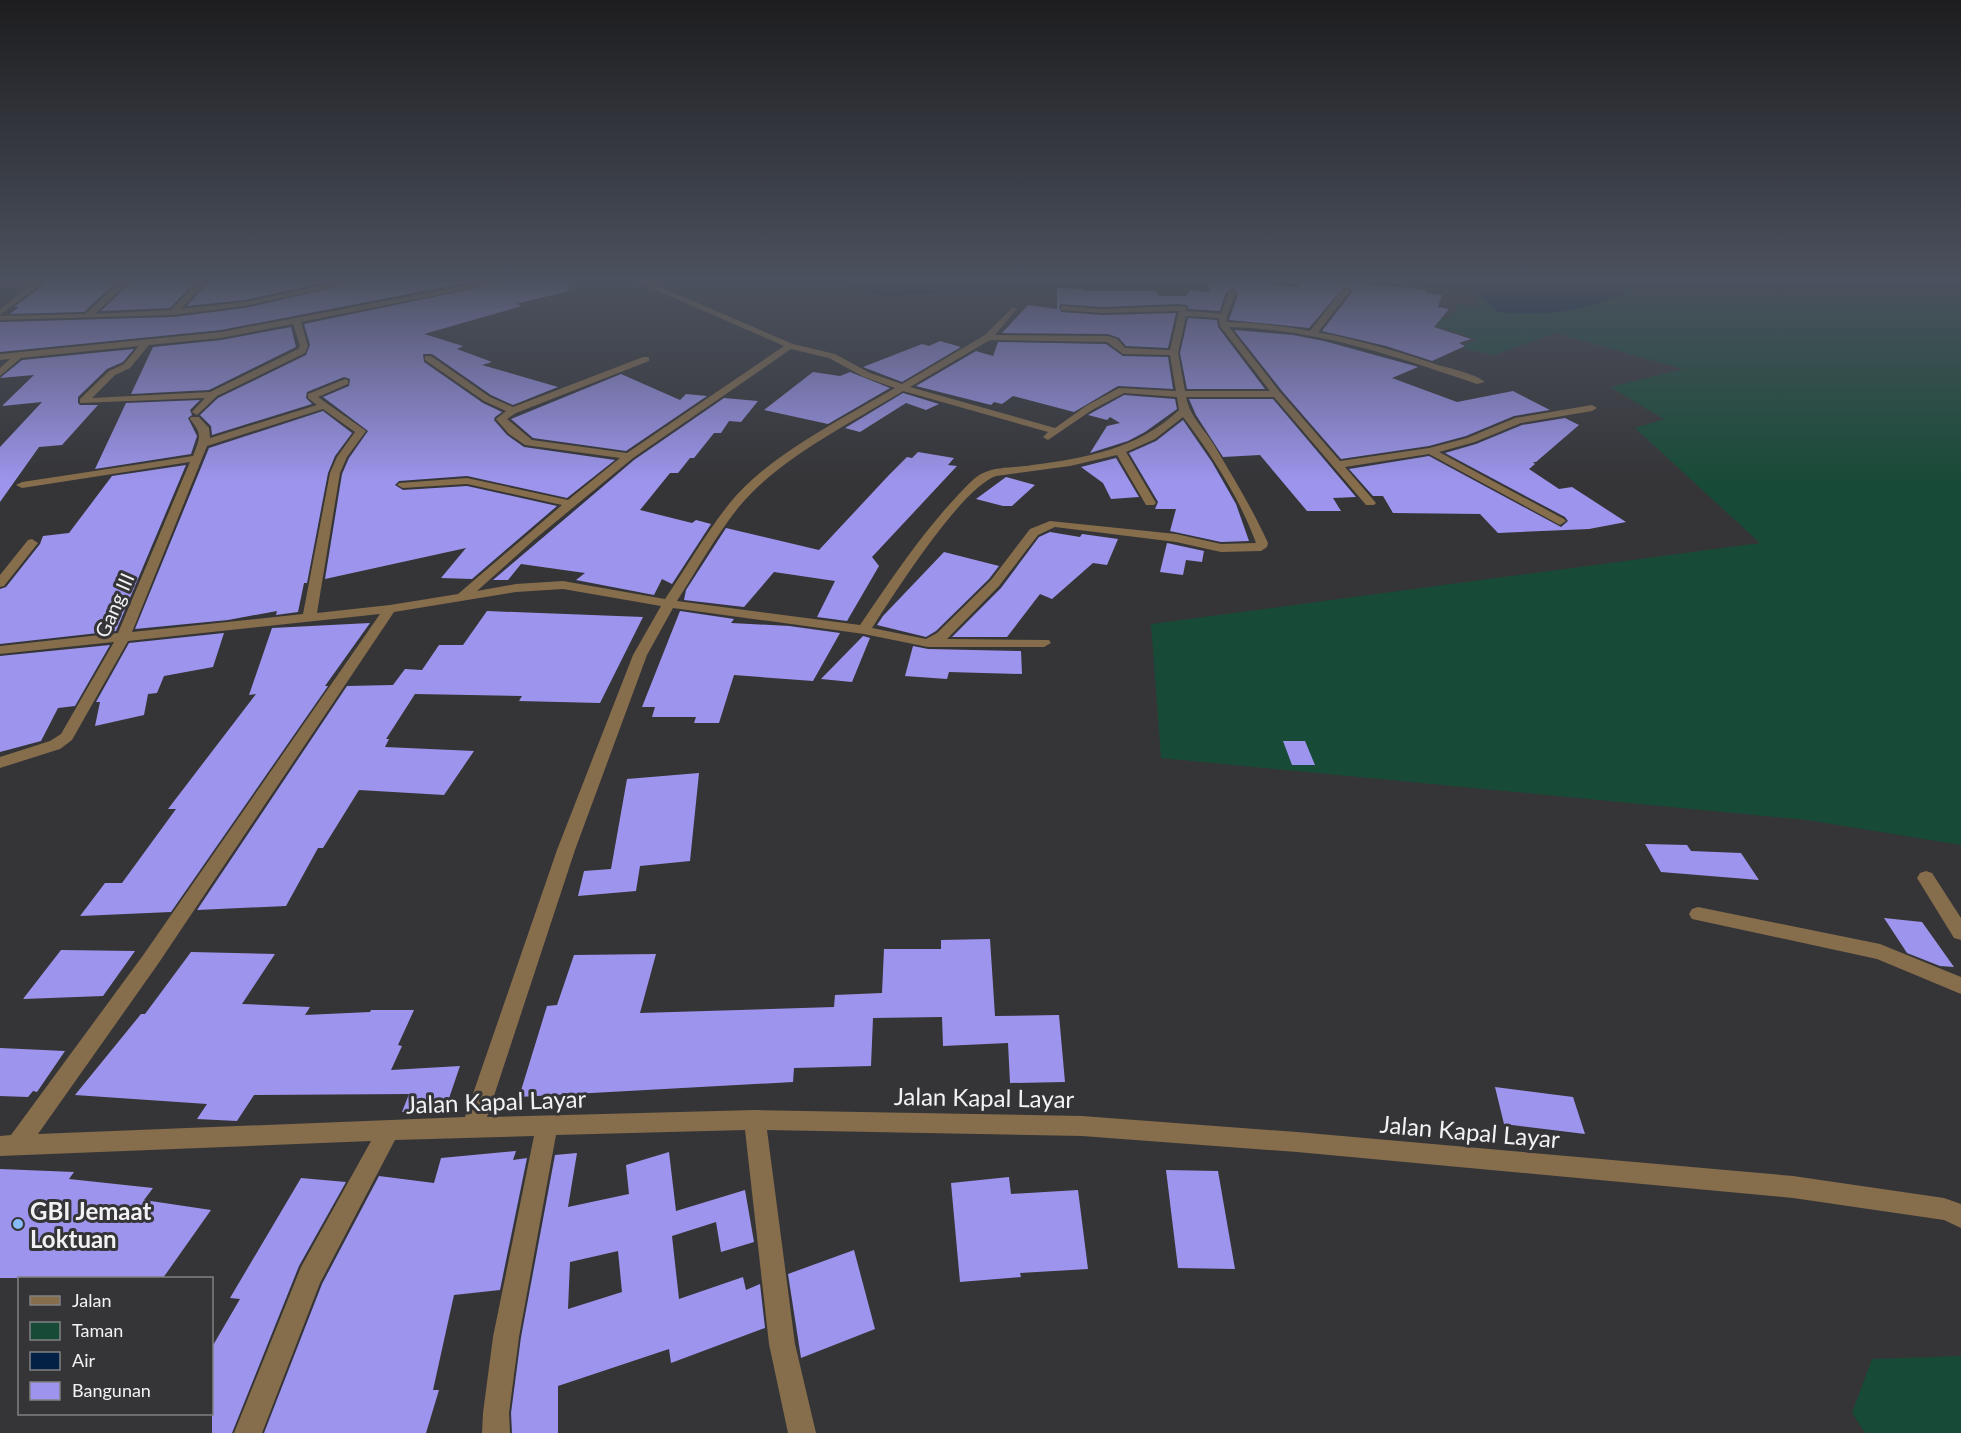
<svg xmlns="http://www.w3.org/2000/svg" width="1961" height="1433" viewBox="0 0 1961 1433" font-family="Lato,sans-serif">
<rect width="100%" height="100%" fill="#353538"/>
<!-- green -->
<path fill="#184b37" d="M1427,282h534v563l-154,-25 -646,-62 -10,-134 609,-81 -125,-115 29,-9 -54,-32 73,-18 -127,-36 -63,22 -33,-7 17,-9 -44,-14 5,-7 11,1 9,-15 18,2 3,-10 -50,-6z
M1961,1356v77h-96l-13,-20 20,-54z"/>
<!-- water -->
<path fill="#032145" d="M847,282h450l-15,14 -71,-7 -72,-3h-76l-176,10 -22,-4z
M1463,282h174c-8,12 -19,14 -32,19 -36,13 -70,14 -108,11l-23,-24z"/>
<!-- building -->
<path fill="#9d95ed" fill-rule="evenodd" d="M48,282h68l-32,30 -74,2 9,-7h-5z
M131,282h64l-25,26 -69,3z
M208,282h119l-82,18 -58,6z
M358,282h113l-250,48 -221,22v-30l173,-5 72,-9z
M505,282h63l1,9 -53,13 6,2 -98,28 39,12 -6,3 35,13 -10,3 76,22 -45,18 -22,-10 -59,-41h-9l1,8 59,41 19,9 -7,5 -1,3 13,15 17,12 91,13 -48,38 -100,-22 -68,5 -4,4 8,5 64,-4 90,20 -85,73 -31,-1 25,-30 -141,31 17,-105 7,-16 19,-27 -45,-34 26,-11 1,-7 -6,-2 -37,15 -1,6 6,6 -100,31 -1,-9 -11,-11 18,-17 88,-43 4,-10 -6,-21z
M1208,282h52l38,6 3,-6h45l81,8 -1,3 16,2 -4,12 11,2 -15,18 37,12 -12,4 6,3 -33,15 -46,-15 -64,-15 30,-39 -1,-3 -7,-2 -35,41 -80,-8 9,-26 -5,-5 -7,3 -6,19 -31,-2 -2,-4 -9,-1 -75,3 -42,-3 -2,2 2,6 42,3 73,-2 -8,35 -42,-2 -7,-8 -11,-4 -106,-1 26,-28 29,4v-21l26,1v2h73l3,5h27l4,-6 20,2z
M1188,318l29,2 1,7 47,62h-78l-7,-36z
M291,327l5,20 -87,43 -78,4 22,-47 68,-7z
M1234,330l59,5 31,6 91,25 3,1 -26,11 65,24 56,-11 37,19 -36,6 -48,20 -37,10 -88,13 -59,-68z
M940,341l21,6 -59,35 -39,-15 59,-23 7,2z
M998,342l108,2 17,12 45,1 5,32 -55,-3 -44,26 -61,-16 -11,8 -8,-2 -3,3 -75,-19 60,-35 17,5z
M134,349l-11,13 -16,7 -29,28v6l2,2h18l-36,40 -23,2 -39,55v-55l42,-45 -40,4 32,-31 -34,3 22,-18z
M813,372l27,4 10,-4 40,16 -62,36 -64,-14z
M621,374l59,26 6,-6 21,2 -81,55 -93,-13 -22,-19z
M903,393l36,11 -13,6 -20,-7 -46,29 -15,-4z
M1124,395l51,4 2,10 -32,23 -17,9 -38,12 17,-27 13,-3 -10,-6 -3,3 -19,-5z
M724,398l34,3 -17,21 -12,-1 -8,12h-7l-20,25h-4l-12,15h-8l-30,37 52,13 4,-3 15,4 -39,60 -10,-5 -8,16 -78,-15 9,-7 -64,-9 -13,16h-15l141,-120z
M1189,399h84l83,98 -23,1 8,13h-34l-47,-56 -37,2 -27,-42z
M200,400l-10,10 2,5 -4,3 9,18 -6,18 -96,15 31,-66z
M323,411l29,22 -17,23 -7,17 -21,110h-3l-6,29 -22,3 1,-4 -49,9 -93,9 74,-181z
M1565,418l14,7 -43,37h-3l2,2 -6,5 30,20 13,-2 54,35 -37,7 -91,4 -18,-19 -87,-1 -10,-17h-10l-24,-27 80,-13 132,71 7,-6 -3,-4 -120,-64 31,-9 46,-19z
M1183,420l29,42 24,42 13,37 -28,1 -51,-11 6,-22h-21l3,-7 -29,-49 27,-12z
M918,452l36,6 -6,7 9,1 -85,91 7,9 -32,55 -30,-4 18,-36 -61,-9 -30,35 -60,-7 2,-10 40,-62 93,22 70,-75 18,-18 5,1z
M1116,458l23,39 -28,2 -8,-16 -22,-16z
M186,465l-70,166 -116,13v-55l6,-2 34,-43 3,-8 26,-3 43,-57z
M1006,477l29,8 -23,21h-9l-27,-7z
M1050,532l30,5 2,-3 36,5 -11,26 -14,-2 -41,36 -12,-5 -33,43h-55l49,-49 38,-51z
M1167,543l37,8 -2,11 -16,-2 -3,15 -23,-3z
M944,552l55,14 -10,13 -53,52 -10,6 -49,-12 6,-9z
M487,611l156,6 -43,86 -81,-2 3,-5 -107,-2 -29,45h3l-4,8 89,4 -30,44 -85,-5 -36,58h-5l-32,58 -89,4 150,-224 46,-1 12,-16 17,1 17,-25h24z
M680,611l54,8 -3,4 58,3 51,7 -27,48 -79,-6 -15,48h-25l2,-6h-44l3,-10h-13z
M370,623l-45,63h3l-157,226 -91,4 25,-33h17l54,-74h-8l88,-115 -7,1 23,-67z
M224,633l-11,34 -49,9 -7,17 -9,1 -4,21 -49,11 5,-24h-4l33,-59z
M863,636l7,2 -18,44 -31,-3z
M110,645l-35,61 -17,2 -17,33 -41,11v-96z
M913,646l15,3 93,2 1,23 -73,-2 -2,7 -42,-3z
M1283,741h22l10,24h-23z
M699,773l-9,88 -50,5 -4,25 -58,5 6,-25 27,-2 16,-90z
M1645,844l42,1 4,6 50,2 18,27 -98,-8z
M1884,918l38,4 32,45 -14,-1 -33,-13z
M990,939l5,77 64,-1 6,67 -55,1 -2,-40 -65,3 -1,-29 -69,1 -2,48 -77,2 -1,14 -274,15 28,-91 10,-1 17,-50 82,-1 -16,59 194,-6 1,-12 47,-2 2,-44h57v-9z
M61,950l74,1 -32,45 -80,3z
M191,952l84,2 -33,50 68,3 -5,8 65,-3 1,-2h43l-16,35 4,1 -11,24 69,-4 -15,44 -43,2 7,-18 -155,1 -17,26 -40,-2 10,-15 -132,-9 66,-81h4z
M0,1048l65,3 -28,41 -4,-1 -5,6 -28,-1z
M1495,1087l78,10 12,37 -81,-10z
M516,1151l-3,9 14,-2 -27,132 -46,5 -21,95h6l-13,43h-162l58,-149 57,-108 55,7 7,-25z
M669,1152l7,59 69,-21 9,52 -33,10 -5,-30 -44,14 7,63 64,-22 3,13 14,-6 5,44 -94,35 -2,-14 -111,37v47h-46l-1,-20 10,-76 34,-182 22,-2 -9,54 61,-13 -3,-29zM618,1251l4,41 -54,17 2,-47z
M0,1169l74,3 -5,7 84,9 -9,12 67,10 -48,68h-163z
M1166,1170l52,1 17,98 -57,-1z
M1009,1177l2,17 67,-4 10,79 -68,4 1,4 -61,5 -9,-99z
M301,1178l45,4 -47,84 -67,167h-20v-86l28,-48 -10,-1z
M854,1250l21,79 -74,29 -13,-84z"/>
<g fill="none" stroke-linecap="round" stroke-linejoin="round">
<!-- service -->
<path fill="#866d4c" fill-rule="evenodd" d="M1343,289l7,2 -34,44h-6v-4z
M1232,291l4,2 -9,23 -7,2 8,-25z"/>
<!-- minor -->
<path fill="#866d4c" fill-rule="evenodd" d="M0,282h42l1,1 -43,32v-6l31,-24 -31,1z
M120,282h9l-34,32 76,-4 27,-28h8l-25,27 64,-7 94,-20h17l-111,24 -72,9 -173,5v-4l85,-2z
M485,282h18l-202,40 7,24 -3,7 -88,43 -20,19 -5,-3 13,-14 -125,5v-4l29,-28 15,-7 15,-18 -118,12 -21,18v-8l10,-9 -10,1v-6l221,-22zM293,324l7,22 -2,3 -88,43 -118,6 23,-23 15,-7 19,-23 72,-7z
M638,282h11l144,62 42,10 35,19 32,11 83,-49 28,-28 4,2 -22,26 113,1 9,3 8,9 45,2 9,-39 -76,2 -42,-3v-4h3l39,3 75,-3 8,1 1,4 39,3 1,8c73,2 141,19 211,43 14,4 35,8 47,17l-8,2c-82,-28 -161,-55 -248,-57l51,65 60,69 89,-13 38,-10 48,-20 77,-13 5,3 -5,3 -71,12 -46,19 -36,10 125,67 2,2 -6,4 -131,-71 -84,13 31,36 -2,2h-8l-92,-108h-88c4,20 17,30 28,48 19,32 38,63 54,98l-1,4 -6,4 -40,1 -45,-10 -121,-15 -17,8 -39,51 -52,53 102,1 2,3 -7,4h-116l-64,-13 -191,-26 -26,47 -72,195 -88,267 268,-7 327,6 215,16 496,44 151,22 17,6v24l-17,-8 -151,-22 -496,-46 -215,-16 -315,-6 28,214 21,89h-28l-19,-89 -24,-214 -189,5 -37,202 -10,76 1,20h-28l1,-20 10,-76 41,-201 -139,4 -75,143 -58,150h-28l67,-166 70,-126 -371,15v-20l11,-1 133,-181 236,-340 -252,27 -56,99 -12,9 -60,19v-11l50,-16 11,-7 53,-92 -114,12v-8l118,-13 72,-171 -168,26 -6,-3 6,-3 171,-26c7,-19 10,-21 -3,-37l1,-2h8l10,11 1,10 107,-33 -9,-7v-4l37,-15 3,1v4l-30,13 48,34 -19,26 -7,16 -23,140 73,-8 68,-11 104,-89 -95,-21 -64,4 -6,-3 2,-2 68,-5 101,22 52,-42 -95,-13 -16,-11 -13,-15 10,-8 -22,-10 -59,-41v-4h6l59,41 23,10 130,-50h6v4l-133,52 -9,6 25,21 95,13 157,-107zM1186,316l33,2 1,8 50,65h-85l-7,-38zM990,340l117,2 16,12 47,1 6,36 -57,-3 -33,18 -31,22 -145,-41zM791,349l38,9 35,19 31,11c-53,31 -128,68 -166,116 -23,29 -43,64 -64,95l-102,-18 -47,3 -39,7 58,-52 98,-81zM903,391l145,41 -5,5 5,3 44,-30 32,-17 53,4 2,13c-41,39 -93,48 -147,55 -16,3 -34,1 -49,8 -9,4 -17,14 -24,21 -38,40 -68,86 -99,131l-183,-24c20,-31 38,-64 61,-93 38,-48 113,-85 165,-117zM323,409l32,23 -18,25 -7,16 -27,141 -171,18 75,-186zM1183,417c29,38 57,82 73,126l-35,1 -45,-10 -126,-13 -20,8 -39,51 -54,53 -11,6 -54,-11c22,-34 89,-140 124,-152l74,-10 47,-11 29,50h8l2,-2 -30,-51 29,-13zM563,589l98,17 -28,49 -76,195 -92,267 -427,17 120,-170 236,-352 122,-20z
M32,539l6,4 -34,43 -4,1v-12l28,-35z
M1926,871l6,2 29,45v22l-7,-2 -37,-60 3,-5z
M1698,907l182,37 81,33v17l-84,-35 -185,-40 -3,-5 3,-5z"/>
</g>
<!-- sky -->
<linearGradient id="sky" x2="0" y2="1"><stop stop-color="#1d1d1f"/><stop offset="0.58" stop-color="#4b515e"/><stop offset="1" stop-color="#4b515e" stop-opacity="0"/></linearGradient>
<rect width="1961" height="483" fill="url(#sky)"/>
<!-- markers -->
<circle fill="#87bbfb" stroke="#353538" stroke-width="2" cx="18" cy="1224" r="6"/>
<g text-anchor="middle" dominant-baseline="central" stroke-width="6" stroke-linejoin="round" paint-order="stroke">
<!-- street labels -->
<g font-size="20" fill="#f2f2f4" stroke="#353538">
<text transform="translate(114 605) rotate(-66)">Gang III</text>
</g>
<!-- near-street labels -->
<g font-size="24" fill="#f2f2f4" stroke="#353538">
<text transform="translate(984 1097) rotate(1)">Jalan Kapal Layar</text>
<text transform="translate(496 1101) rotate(-2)">Jalan Kapal Layar</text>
<text transform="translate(1470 1131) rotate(5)">Jalan Kapal Layar</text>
</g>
<!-- near-poi labels -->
<g font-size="24" font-weight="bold" fill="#f2f2f4" stroke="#353538" text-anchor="start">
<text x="30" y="1210">GBI Jemaat<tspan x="30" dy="28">Loktuan</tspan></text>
</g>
</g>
<!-- legend -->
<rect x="18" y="1277" width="195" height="138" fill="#353538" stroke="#818183" stroke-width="1.5"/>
<rect x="30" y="1296" width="30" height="9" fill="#866d4c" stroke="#818183" stroke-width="1.5"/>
<text x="72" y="1307" font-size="18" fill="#f2f2f4">Jalan</text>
<rect x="30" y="1322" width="30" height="18" fill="#184b37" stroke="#818183" stroke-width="1.5"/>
<text x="72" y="1337" font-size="18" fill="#f2f2f4">Taman</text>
<rect x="30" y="1352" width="30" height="18" fill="#032145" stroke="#818183" stroke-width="1.5"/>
<text x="72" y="1367" font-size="18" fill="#f2f2f4">Air</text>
<rect x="30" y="1382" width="30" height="18" fill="#9d95ed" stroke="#818183" stroke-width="1.5"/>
<text x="72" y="1397" font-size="18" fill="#f2f2f4">Bangunan</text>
</svg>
